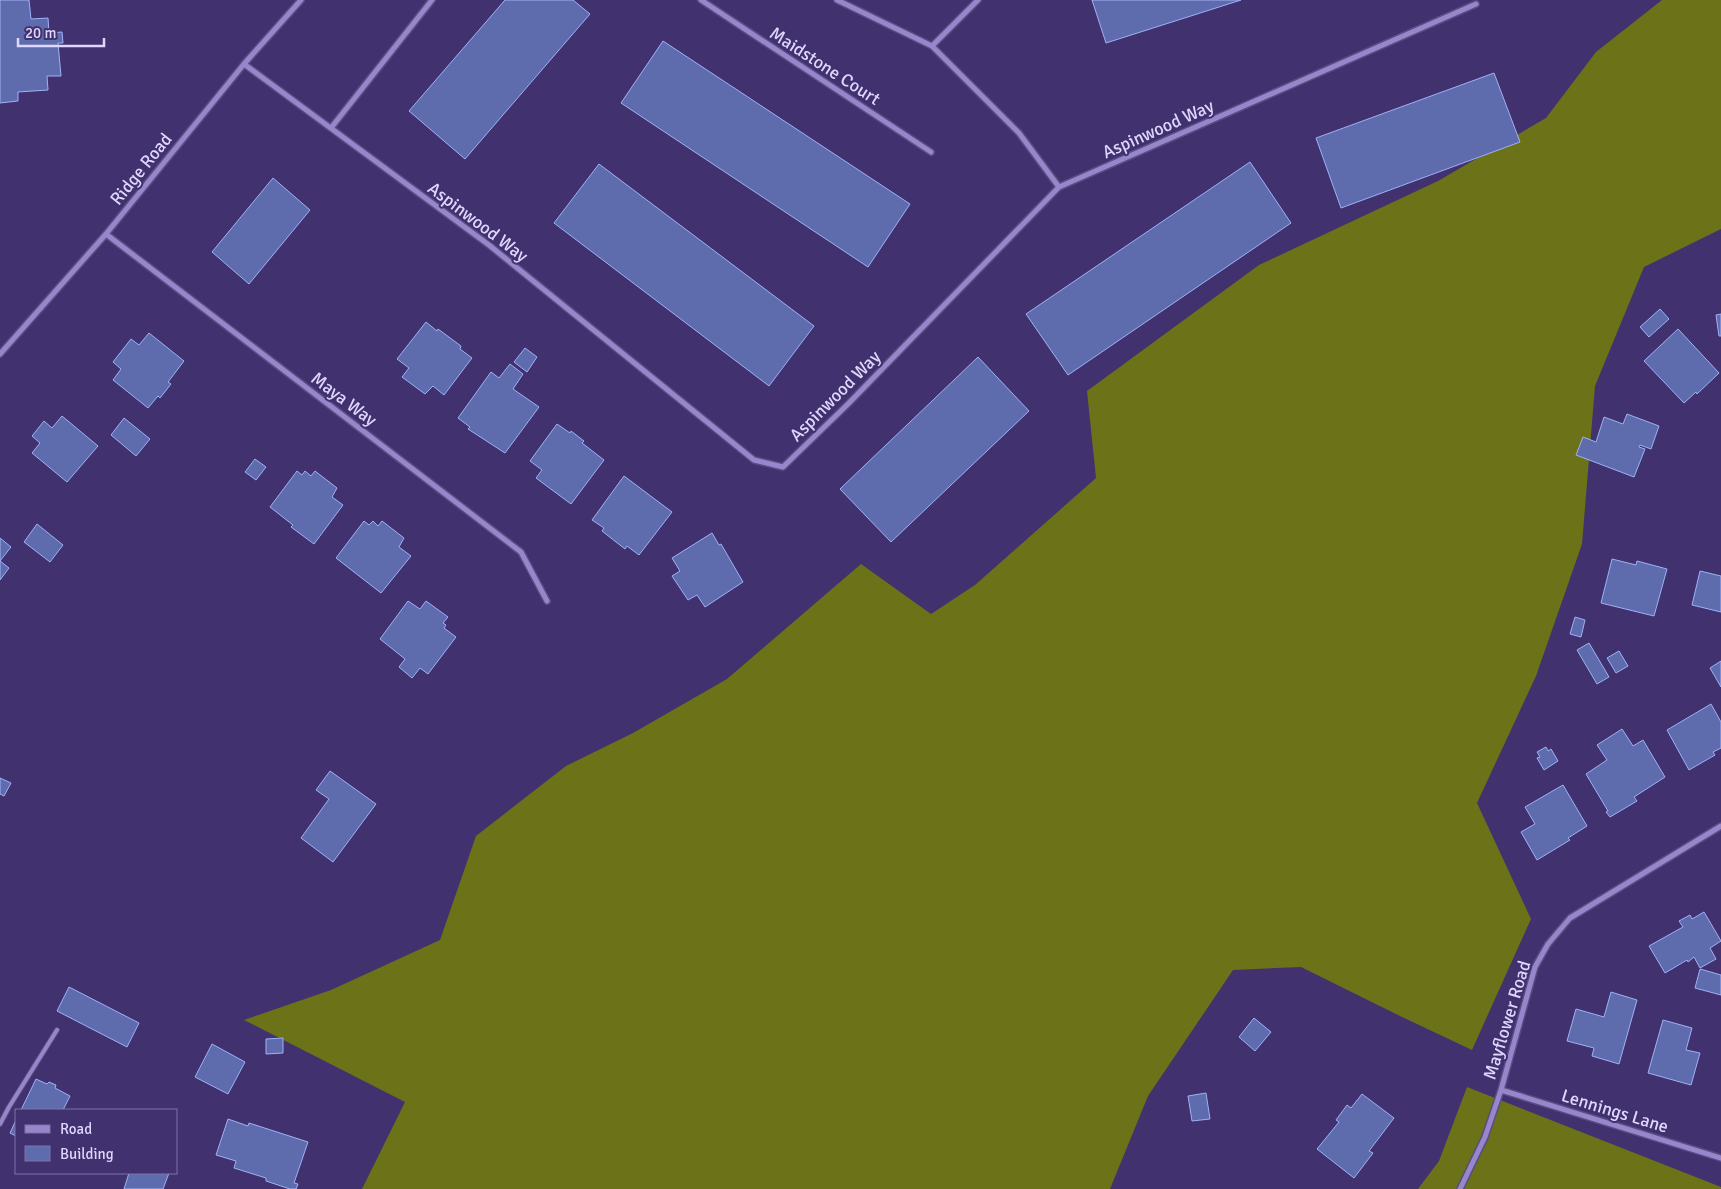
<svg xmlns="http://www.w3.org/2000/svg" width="1721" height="1189" viewBox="0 0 1721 1189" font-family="Signika,sans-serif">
<rect width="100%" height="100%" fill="#42316f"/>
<!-- forest -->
<path fill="#6c7217" d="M1662,0h59v229l-77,38 -49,119 -13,158 -46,132 -59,127 54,116 -59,131 -72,-34 -99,-49 -68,3 -85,126 -38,93h-748l43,-87 -161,-82 87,-30 109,-50 36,-104 90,-70 67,-33 94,-54 134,-115 70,50 44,-29 121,-107 -9,-87 172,-126 179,-84 108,-63 50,-66z
M1467,1087l254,100v2h-303l21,-28z"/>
<!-- building -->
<path fill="#5e6cad" stroke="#a0b1f7" d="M0,0h29l2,19 17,-1 1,15 13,-1 1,11h-5l3,33h-14l1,14 -30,2v9l-18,2z
M505,0h68l17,14 -125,145 -56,-48z
M1092,0h149l-135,43z
M663,41l247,163 -42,63 -247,-164z
M1494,73l26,69 -179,66 -25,-70z
M1250,162l41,61 -223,152 -42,-61z
M599,164l215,162 -45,60 -215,-163z
M273,178l37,32 -61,74 -37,-32z
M1660,309l9,10 -20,18 -9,-10z
M1721,314v22h-2l-3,-21z
M426,322l11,9 1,-2 23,17 -1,3 12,9 -28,37 -11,-9 -8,8 -23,-17 7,-9 -12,-9z
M1678,329l41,44 -22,21 -1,-2 -12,11 -40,-42z
M149,333l35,28 -16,21 3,2 -11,14 -2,-2 -10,12 -35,-28 8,-11 -8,-7 18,-23 8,6z
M525,348l12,9 -10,15 -13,-10z
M978,357l51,54 -138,131 -51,-53z
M510,364l13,10 -10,15 26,18 -34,46 -37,-24 2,-2 -12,-9 33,-46 8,6z
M1627,414l32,12 -8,23 -11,-4 -1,2 6,2 -11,28 -58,-22 7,-18 13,5 8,-25 19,7z
M62,416l36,30 -31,36 -35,-29 8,-10 -8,-7 12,-15 8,7z
M124,418l26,21 -14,17 -25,-21z
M557,424l13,9 1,-2 13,10 -2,2 22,17 -33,44 -35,-26 6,-8 -12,-9z
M255,459l11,8 -10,13 -11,-8z
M297,471l5,4 3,-4 6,5 4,-5 22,17 -5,9 11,8 -29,39 -23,-17 2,-2 -23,-18z
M624,476l48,36 -33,43 -12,-9 -2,3 -23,-18 2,-3 -12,-8z
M364,521l5,4 4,-4 5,5 4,-5 22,17 -5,9 12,9 -30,37 -45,-35z
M37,524l26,21 -13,17 -26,-20z
M712,533l7,12 2,-1 22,38 -38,25 -8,-12 -9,5 -16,-24 8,-5 -8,-13z
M0,538l11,9 -11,14z
M1612,559l24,6 1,-4 30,8 -13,47 -53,-13z
M0,561l9,7 -9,12z
M1700,571l21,5v36l-29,-7z
M408,601l12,8 6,-8 22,16 -5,6 3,2 -2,3 12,9 -28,37 -8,-6 -8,10 -13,-11 6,-8 -25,-20z
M1575,617l10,3 -4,17 -11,-3z
M1589,643l20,34 -12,7 -20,-34z
M1619,651l9,15 -12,7 -9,-15z
M1721,661v26l-11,-19z
M1711,704l10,18v26l-8,4 2,3 -26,15 -22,-40z
M1622,729l11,17 10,-6 22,37 -31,20 3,4 -27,16 -4,-5 2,-1 -22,-37 21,-14 -10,-15z
M1546,747l2,4 3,-2 7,12 -14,9 -7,-12 3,-1 -3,-5z
M330,771l46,33 -43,58 -32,-24 28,-39 -13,-9z
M0,778l11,5 -7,13 -4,-2z
M1563,785l24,41 -19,12 2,2 -33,20 -16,-28 14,-8 -10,-17z
M1704,912l17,29 -11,7 6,11 -16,9 -6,-11 -6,5 -1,-2 -22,13 -16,-27 34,-19 -4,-6 11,-6 2,4z
M1700,969l21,6v20l-26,-7z
M69,987l70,36 -12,24 -70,-36z
M1611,992l26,8 -18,64 -27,-8 2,-8 -27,-7 9,-32 28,8z
M1254,1018l17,14 -16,19 -16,-14z
M1663,1020l29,8 -6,22 14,3 -9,32 -43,-12z
M283,1038v15l-17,1v-15z
M212,1044l33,18 -17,32 -33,-17z
M36,1079l11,5 2,-2 7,3 -1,3 15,8 -7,14h-42z
M1206,1093l4,26 -18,2 -4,-25z
M1362,1094l32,24 -25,33 4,2 -19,25 -37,-29 22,-27 -3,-2 11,-15 4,3z
M228,1119l20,7 1,-3 59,19 -14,41 4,1 -2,5h-6l-24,-8v-3l-32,-10 2,-7 -20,-6z
M16,1120v16l-6,-3z
M129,1173h40l-6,16h-39z"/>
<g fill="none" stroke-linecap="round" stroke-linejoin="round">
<!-- lane casing -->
<g stroke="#5c4c81" stroke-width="6">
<path id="lane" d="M0,1124l9,-17 48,-77"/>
</g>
<!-- street casing -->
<g stroke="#5c4c81" stroke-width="8">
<path id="street" d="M701,0l230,152
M837,0l95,46 87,87 40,54
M932,46l46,-46
M244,64l245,181 265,215 29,7 65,-63 211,-217 417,-183
M331,128l101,-128
M106,234l415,318 26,49
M0,354l106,-120 138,-170 57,-64
M1501,1090l220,68
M1460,1189l25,-52 16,-47 34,-123 13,-23 22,-26 151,-92"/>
</g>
<!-- lane -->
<use href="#lane" stroke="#9687cc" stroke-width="4"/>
<!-- street -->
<use href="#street" stroke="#9687cc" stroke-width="5"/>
</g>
<g text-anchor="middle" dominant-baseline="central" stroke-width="4" stroke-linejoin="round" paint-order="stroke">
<!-- street labels -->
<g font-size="18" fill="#ded7fd" stroke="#42316f">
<text transform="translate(825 66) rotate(33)">Maidstone Court</text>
<text transform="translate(1158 129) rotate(-24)">Aspinwood Way</text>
<text transform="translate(141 169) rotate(-51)">Ridge Road</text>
<text transform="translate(478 222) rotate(37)">Aspinwood Way</text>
<text transform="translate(835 396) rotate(-45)">Aspinwood Way</text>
<text transform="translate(344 399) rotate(37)">Maya Way</text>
<text transform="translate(1507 1020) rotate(-73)">Mayflower Road</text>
<text transform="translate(1615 1111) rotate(17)">Lennings Lane</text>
</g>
</g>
<!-- legend -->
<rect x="15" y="1109" width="162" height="65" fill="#42316f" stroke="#8073a8"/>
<rect x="25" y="1125" width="25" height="8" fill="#9687cc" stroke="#8073a8"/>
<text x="60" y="1134" font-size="15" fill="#ded7fd">Road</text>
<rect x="25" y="1146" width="25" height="15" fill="#5e6cad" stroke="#8073a8"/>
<text x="60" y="1159" font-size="15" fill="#ded7fd">Building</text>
<!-- scale -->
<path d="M18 38v8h86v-8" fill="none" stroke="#ded7fd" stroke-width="2.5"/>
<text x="25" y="38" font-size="15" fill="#ded7fd" stroke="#42316f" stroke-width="4" paint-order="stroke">20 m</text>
</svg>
